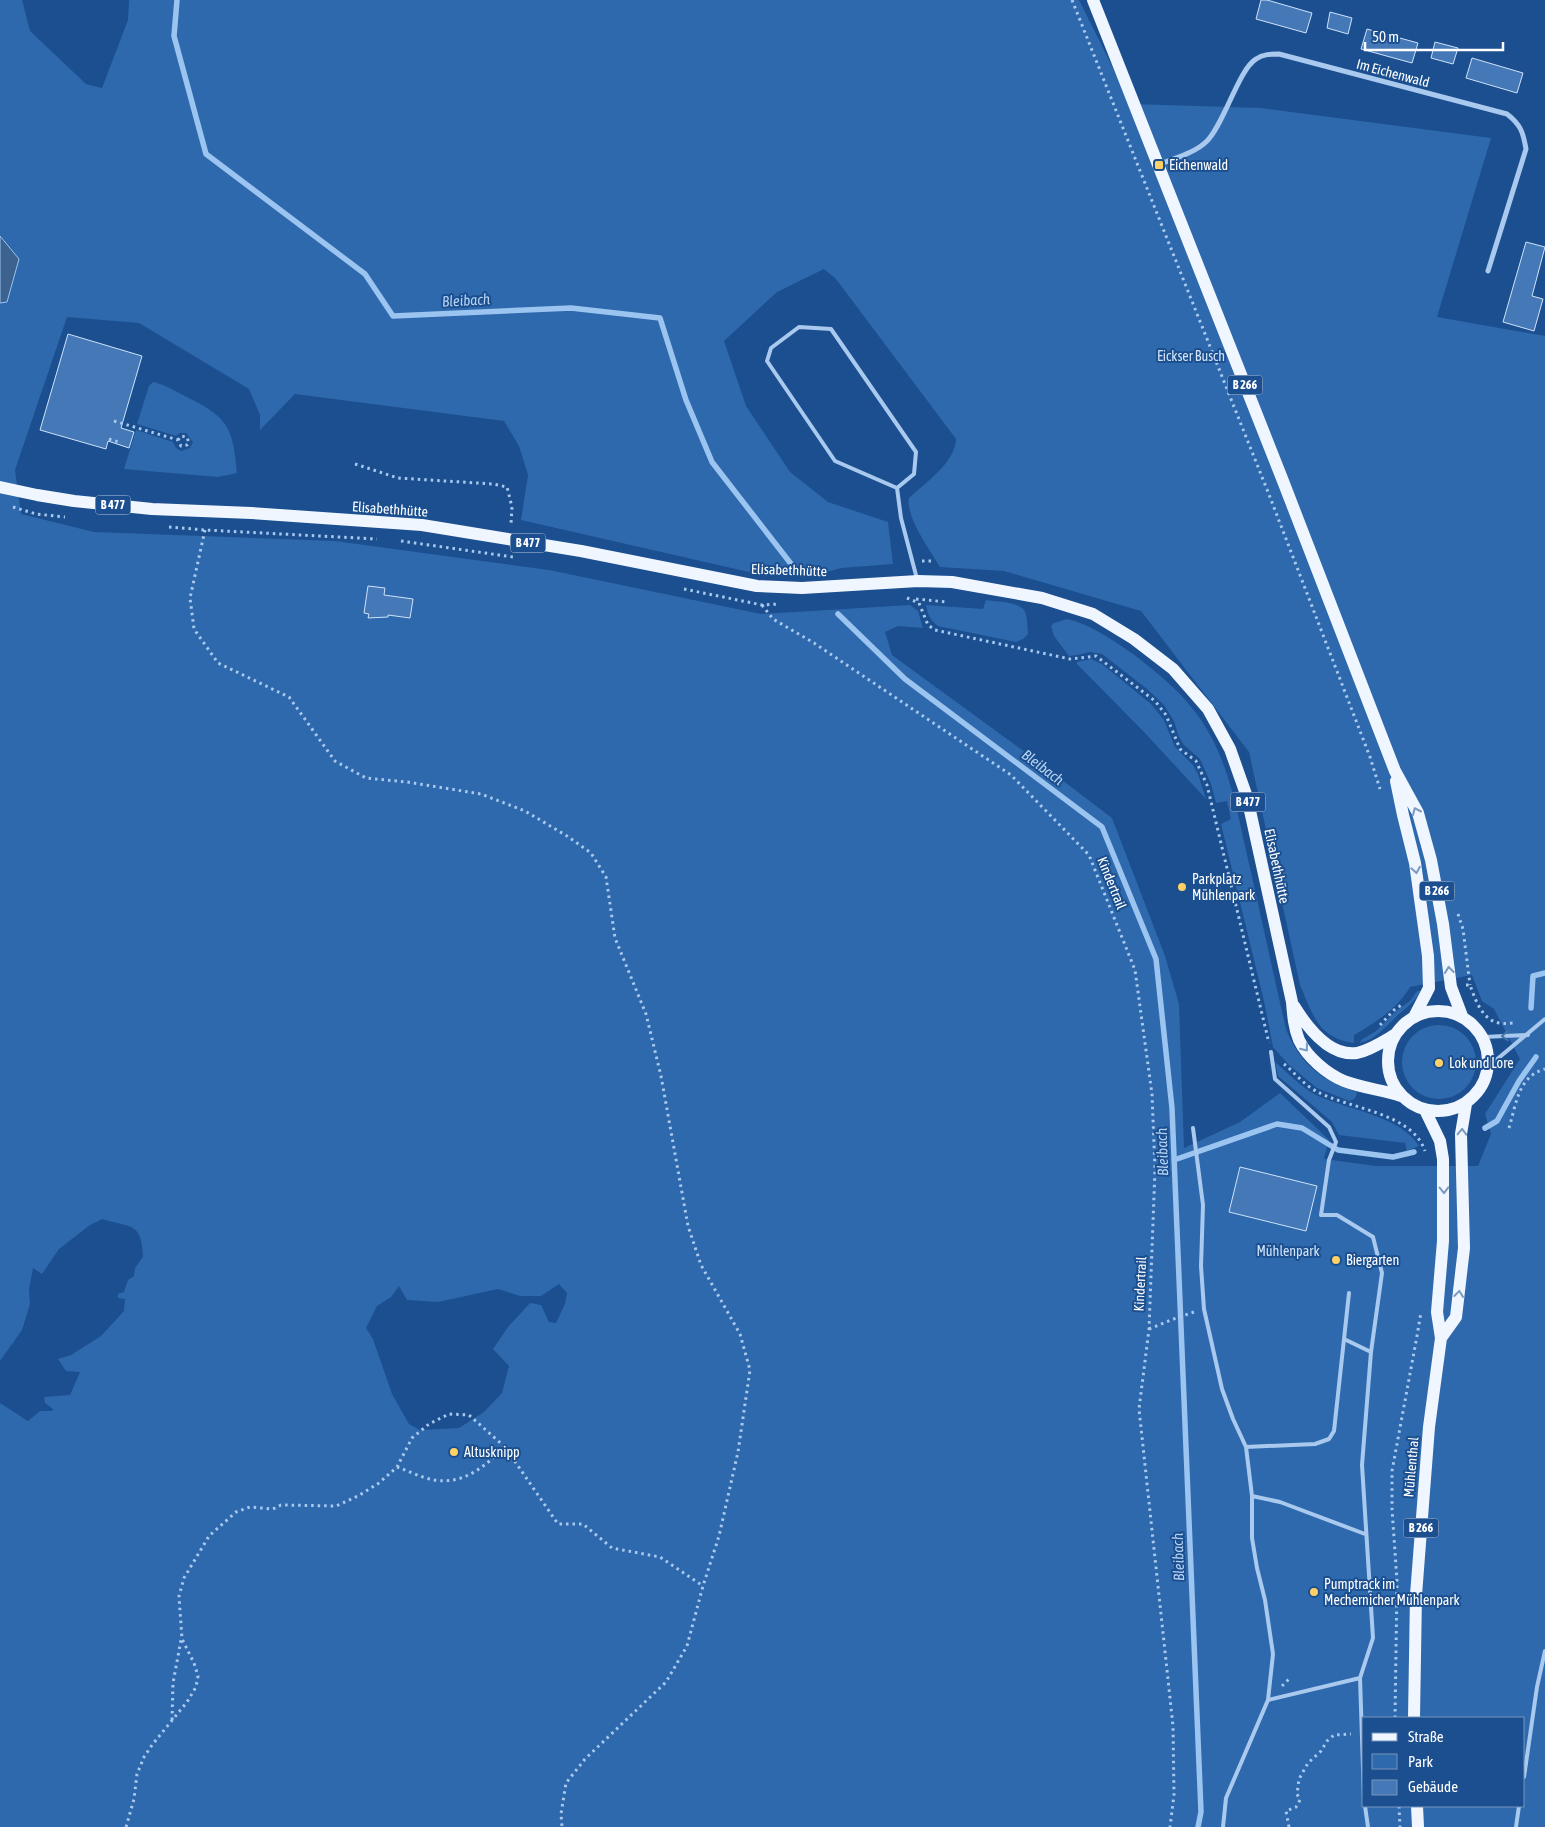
<svg xmlns="http://www.w3.org/2000/svg" width="1545" height="1827" viewBox="0 0 1545 1827" font-family="'Asap Condensed',sans-serif">
<rect width="100%" height="100%" fill="#1b4f8f"/>
<!-- green -->
<path fill="#2e69ad" fill-rule="evenodd" d="M0,0h22l8,31 56,53 16,4 26,-68 1,-20h950l52,104 130,4 230,30 -54,179 108,19v1491h-1545v-424l28,18 12,-10h10l4,-1 -9,-7 -1,-6 26,-2 10,-23 -14,-1 -8,-12 13,-4 30,-19 23,-25 1,-12 -7,-1v-4l6,-2 4,-12 6,-4 1,-8 8,-11c-1,-36 -13,-29 -41,-38l-12,6 -31,24 -17,25 -9,-6 -4,21 1,15 -8,26 -22,31v-1058l7,-2 12,-42 -19,-23zM824,269l12,10 120,160c-1,24 -30,43 -47,59 -4,18 21,52 31,69l64,4 137,40 108,141 51,233c13,30 18,53 54,58v-8c21,-12 44,-27 56,-48l62,-12 10,26 12,8 26,50 -35,55 6,20 -13,32h-102l-52,-7 5,-19 -49,-47 -40,29 -56,26 -5,-144 -14,-48 -53,-138 -87,-66 -133,-97 -7,-23 13,-6 25,2 -5,-17 -8,-6 -149,9 -212,-44 -214,-29 -241,-9 -73,-18 -6,-44 52,-153 72,6 110,66 11,26v15l35,-36 209,27 15,25 9,29 -7,45 241,55h54l25,-7 52,-4 -5,-42 -60,-20 -38,-30 -44,-66 -22,-65 53,-49zM559,1284l8,9 -2,11 -9,19 -7,-1 -8,-17 -11,-2 -22,24 -15,22 16,17 -7,27 -18,19 -25,16 -39,2 -11,-6 -17,-30 -19,-55 -7,-11 11,-22 14,-9 8,-11 8,14 31,2 60,-13 22,7h21zM1364,1718h160v88h-160z
M153,382c11,2 22,9 32,14 42,21 48,29 52,77l-19,4 -94,-8 12,-39 37,12 3,6 5,3 9,-3 3,-6 -7,-9h-6l-4,3 -39,-12 12,-38z
M986,600c11,2 30,1 38,10 4,6 3,17 4,24l-5,5 -7,3 -78,-16c-8,-6 -10,-11 -12,-21l57,4z
M1067,619c21,4 49,23 66,35 30,23 58,46 76,79 22,39 29,83 39,126 13,57 25,114 38,170 13,34 37,53 71,63 -1,6 -3,8 -8,9l-32,-13 -28,-23 -16,-18 -9,-46 -43,-177 10,-5 -4,-18 -11,2 -5,-19 -11,-25 -16,-14 -5,-8 -5,-16 -10,-16 -17,-16 -45,-35 -12,-2 -13,3 -8,1 -15,-20 -3,-10 3,-3z
M1091,659l11,5 49,40 13,16 11,27 18,18 5,9 8,25 -62,-67 -67,-68v-2z
M1417,991h4c-7,13 -18,18 -28,29 -11,10 -17,19 -33,23l1,-3 15,-9 19,-19 15,-11z
M1402 1062a37 37 0 1 1 74 0a37 37 0 1 1-74 0Z
M1275,1062c12,10 25,24 39,32 32,16 86,21 105,52l-12,5 -2,-8 -66,-8 -7,-13 -54,-46z"/>
<!-- water -->
<path fill="#3c6290" stroke="#9cc4f0" d="M0,236l19,23 -12,43 -7,1z"/>
<g fill="none" stroke-linecap="round" stroke-linejoin="round">
<!-- stream -->
<path stroke="#9cc4f0" stroke-width="5.5" d="M177,0l-3,36 32,118 159,120 28,42 178,-8 89,10 26,82 26,62 83,107
M838,614l67,65 197,148 54,132 16,149 29,704 -3,15
M1531,1008l2,-32 12,-3
M1485,1128l12,-7 22,-40 17,-24
M1174,1160l103,-36 25,4 36,22 55,7 21,-5"/>
</g>
<!-- building -->
<path fill="#4478b7" stroke="#cfe3fa" d="M1261,0h6l45,13 -6,20 -50,-14z
M1330,12l22,6 -4,16 -21,-6z
M1367,29l51,14 -6,20 -51,-14z
M1435,42l23,6 -5,16 -22,-6z
M1472,58l51,15 -6,20 -51,-15z
M1526,242l19,5 -13,49 11,3 -9,32 -31,-9z
M68,334l74,22 -21,72 13,4 -5,16 -21,-7 -2,8 -66,-19z
M368,586l17,2 -1,7 29,4 -3,19 -22,-3v2l-20,1 1,-4 -5,-1z
M1240,1167l77,19 -11,45 -77,-19z"/>
<g fill="none" stroke-linecap="round" stroke-linejoin="round">
<!-- path -->
<path stroke="#a9c9ee" stroke-width="3" stroke-dasharray="2.5 4" stroke-linecap="butt" d="M1072,0l196,492 102,265 10,32
M114,421l64,19 3,6 6,-1 2,-2 -2,-6 -6,-1 -3,4
M109,439l10,3
M355,464l43,14 95,6 14,3 5,20 -1,17
M13,507l23,7 29,3
M169,527l36,3 172,9
M205,530l-15,68 4,31 24,34 71,34 46,64 31,17 41,4 74,12 44,17 42,25 24,17 15,24 9,61 31,76 15,62 27,150 13,39 39,69 10,36 -12,82 -19,84 -16,50 -16,60 -21,36 -81,77 -19,24 -5,31 1,13
M401,541l112,16
M922,561h12
M684,589l78,16 16,-1
M907,598l12,5 9,22 7,5 135,29 26,-3 59,45 11,14 14,34 16,12 11,24 62,258
M916,599l31,3
M762,605l11,14 41,24 197,132 78,80 46,115 17,124 3,75 -6,160 -10,80 34,317 1,69 -4,32
M1458,914l5,15 7,56
M1466,985h4c5,14 12,35 29,38 6,1 12,0 17,0
M1380,1025l14,-15 9,-6
M1284,1064c10,8 20,21 32,27 32,18 96,21 109,60
M1509,1128c7,-23 9,-52 36,-59
M1149,1329l22,-9 23,-8
M397,1467c12,4 25,11 37,13 30,5 51,-14 71,-33
M1282,1686l9,-9
M1395,1718l2,-137 -5,-72v-38l25,-135 4,-24
M172,1720l1,-37 8,-43
M1399,1806l1,21
M126,1827l8,-28 3,-25 7,-17 8,-12 35,-43 9,-15 2,-11 -4,-13 -12,-24 -3,-43 5,-18 25,-42 27,-24 14,-5 23,2 8,-4 55,1 22,-10 21,-13 18,-16 15,-29 17,-14 20,-10 20,1 36,32 53,77h25l29,24 48,9 43,29
M1289,1827l-3,-16 10,-4 4,-7 -3,-6 2,-15 9,-16 13,-12 6,-10 7,-6 17,-1"/>
<!-- lane -->
<path stroke="#a9c9ee" stroke-width="4" d="M799,327l32,2 85,123 -2,22 -17,14 -62,-27 -68,-100 4,-13z
M897,488l4,30 16,61
M1483,1037l45,-2
M1271,1052l4,27 54,48 7,15 -7,18 -8,55h16l36,22 9,36 -11,79 -9,113 11,173 -13,40 4,120
M1489,1066l56,-47
M1193,1128l10,77 -2,61 3,43 18,80 11,30 13,28 6,49v42l5,30 8,32 8,54 -5,46 -42,98 -3,29
M1344,1339l27,13
M1246,1447l69,-3 14,-5 5,-8 15,-138
M1252,1496l28,6 85,32
M1268,1700l92,-22
M1524,1777l13,-90 8,-36
M1365,1806l3,21
M1516,1827l3,-21"/>
<!-- street -->
<path stroke="#a9c9ee" stroke-width="5" d="M1160,164c15,-6 35,-11 47,-23 17,-17 32,-72 49,-82 7,-5 15,-5 23,-5l228,60c14,11 16,18 19,35l-38,122"/>
<!-- primary -->
<path stroke="#f0f6ff" stroke-width="12" d="M1093,0l190,481 112,290 23,42 13,47 12,64 8,63 11,29
M0,487l37,8 37,6 78,8 99,4 171,12 159,26 176,35 45,2 116,-7 34,1 90,16 51,16 41,25 39,30 35,40 22,40 17,48 45,205c1,13 2,26 7,38 8,17 28,34 45,41 18,7 39,9 57,15
M1396,781l7,34 12,48 13,93 1,32 -15,29
M1294,1006c13,21 35,51 63,47 14,-3 27,-12 39,-19
M1388 1061a50 50 0 1 1 100 0a50 50 0 1 1-100 0Z
M1441,1338l15,-21 8,-69 -3,-114 5,-30
M1414,1718l2,-123 13,-168 12,-89 -4,-26 6,-71v-82l-3,-18 -15,-31
M1417,1806l1,21"/>
</g>
<!-- one-way arrows -->
<defs><path id="oneway-chevron" d="M-2-3.5L2.5 0L-2 3.5" fill="none" stroke-width="1.6" stroke-linecap="round" stroke-linejoin="round" transform="scale(1.25)"/></defs>
<g stroke="#7b9ac1">
<use href="#oneway-chevron" transform="translate(1416 811) rotate(-114)"/>
<use href="#oneway-chevron" transform="translate(1416 870) rotate(81)"/>
<use href="#oneway-chevron" transform="translate(1449 970) rotate(-96)"/>
<use href="#oneway-chevron" transform="translate(1305 1048) rotate(52)"/>
<use href="#oneway-chevron" transform="translate(1462 1132) rotate(-88)"/>
<use href="#oneway-chevron" transform="translate(1444 1190) rotate(89)"/>
<use href="#oneway-chevron" transform="translate(1459 1294) rotate(-83)"/>
</g>
<use stroke="#4674ac" href="#oneway-chevron" transform="translate(1505 1036) rotate(176)"/>
<!-- markers -->
<g fill="#ffd166" stroke="#1b4f8f" stroke-width="2">
<rect x="1154" y="160" width="10" height="10" rx="2.5"/>
<circle cx="1182" cy="887" r="5"/>
<circle cx="1439" cy="1063" r="5"/>
<circle cx="1336" cy="1260" r="5"/>
<circle cx="454" cy="1452" r="5"/>
<circle cx="1314" cy="1592" r="5"/>
</g>
<g text-anchor="middle" dominant-baseline="central" stroke-width="4" stroke-linejoin="round" paint-order="stroke">
<!-- shield labels -->
<g fill="#1b4f8f" stroke="#bbcadd" stroke-width="1">
<rect x="1227.5" y="375.5" width="35" height="19" rx="4"/>
<rect x="95.5" y="495.5" width="35" height="19" rx="4"/>
<rect x="510.5" y="533.5" width="35" height="19" rx="4"/>
<rect x="1230.5" y="792.5" width="35" height="19" rx="4"/>
<rect x="1419.5" y="881.5" width="35" height="19" rx="4"/>
<rect x="1403.5" y="1518.5" width="35" height="19" rx="4"/>
</g>
<g font-size="12" font-weight="bold" fill="#fff">
<text x="1245" y="385">B 266</text>
<text x="113" y="505">B 477</text>
<text x="528" y="543">B 477</text>
<text x="1248" y="802">B 477</text>
<text x="1437" y="891">B 266</text>
<text x="1421" y="1528">B 266</text>
</g>
<!-- street labels -->
<g font-size="14" fill="#fff" stroke="#1b4f8f">
<text transform="translate(1393 73) rotate(15)">Im Eichenwald</text>
<text transform="translate(390 509) rotate(4)">Elisabethhütte</text>
<text transform="translate(789 570) rotate(2)">Elisabethhütte</text>
<text transform="translate(1277 866) rotate(78)">Elisabethhütte</text>
<text transform="translate(1112 883) rotate(68)">Kindertrail</text>
<text transform="translate(1140 1284) rotate(-87)">Kindertrail</text>
<text transform="translate(1411 1467) rotate(-85)">Mühlenthal</text>
</g>
<!-- poi labels -->
<g font-size="14" fill="#fff" stroke="#1b4f8f" text-anchor="start">
<text x="1169" y="165">Eichenwald</text>
<text x="1192" y="879">Parkplatz<tspan x="1192" dy="16">Mühlenpark</tspan></text>
<text x="1449" y="1063">Lok und Lore</text>
<text x="1346" y="1260">Biergarten</text>
<text x="464" y="1452">Altusknipp</text>
<text x="1324" y="1584">Pumptrack im<tspan x="1324" dy="16">Mechernicher Mühlenpark</tspan></text>
</g>
<!-- park labels -->
<g font-size="14" fill="#cfe3fa" stroke="#1b4f8f">
<text x="1191" y="356">Eickser Busch</text>
<text x="1288" y="1251">Mühlenpark</text>
</g>
<!-- water labels -->
<g font-size="15" font-style="italic" fill="#b5d3f5" stroke="#1b4f8f">
<text transform="translate(466 300) rotate(-3)">Bleibach</text>
<text transform="translate(1043 767) rotate(37)">Bleibach</text>
<text transform="translate(1162 1152) rotate(-92)">Bleibach</text>
<text transform="translate(1178 1557) rotate(-92)">Bleibach</text>
</g>
</g>
<!-- legend -->
<rect x="1362" y="1717" width="162" height="90" fill="#1b4f8f" stroke="#7695bc"/>
<rect x="1372" y="1733" width="25" height="8" fill="#f0f6ff" stroke="#7695bc"/>
<text x="1408" y="1742" font-size="15" fill="#ffffff">Straße</text>
<rect x="1372" y="1754" width="25" height="15" fill="#2e69ad" stroke="#7695bc"/>
<text x="1408" y="1767" font-size="15" fill="#ffffff">Park</text>
<rect x="1372" y="1780" width="25" height="15" fill="#4478b7" stroke="#7695bc"/>
<text x="1408" y="1792" font-size="15" fill="#ffffff">Gebäude</text>
<!-- scale -->
<path d="M1365 42v8h138v-8" fill="none" stroke="#ffffff" stroke-width="2.5"/>
<text x="1372" y="42" font-size="15" fill="#ffffff" stroke="#1b4f8f" stroke-width="4" paint-order="stroke">50 m</text>
</svg>
